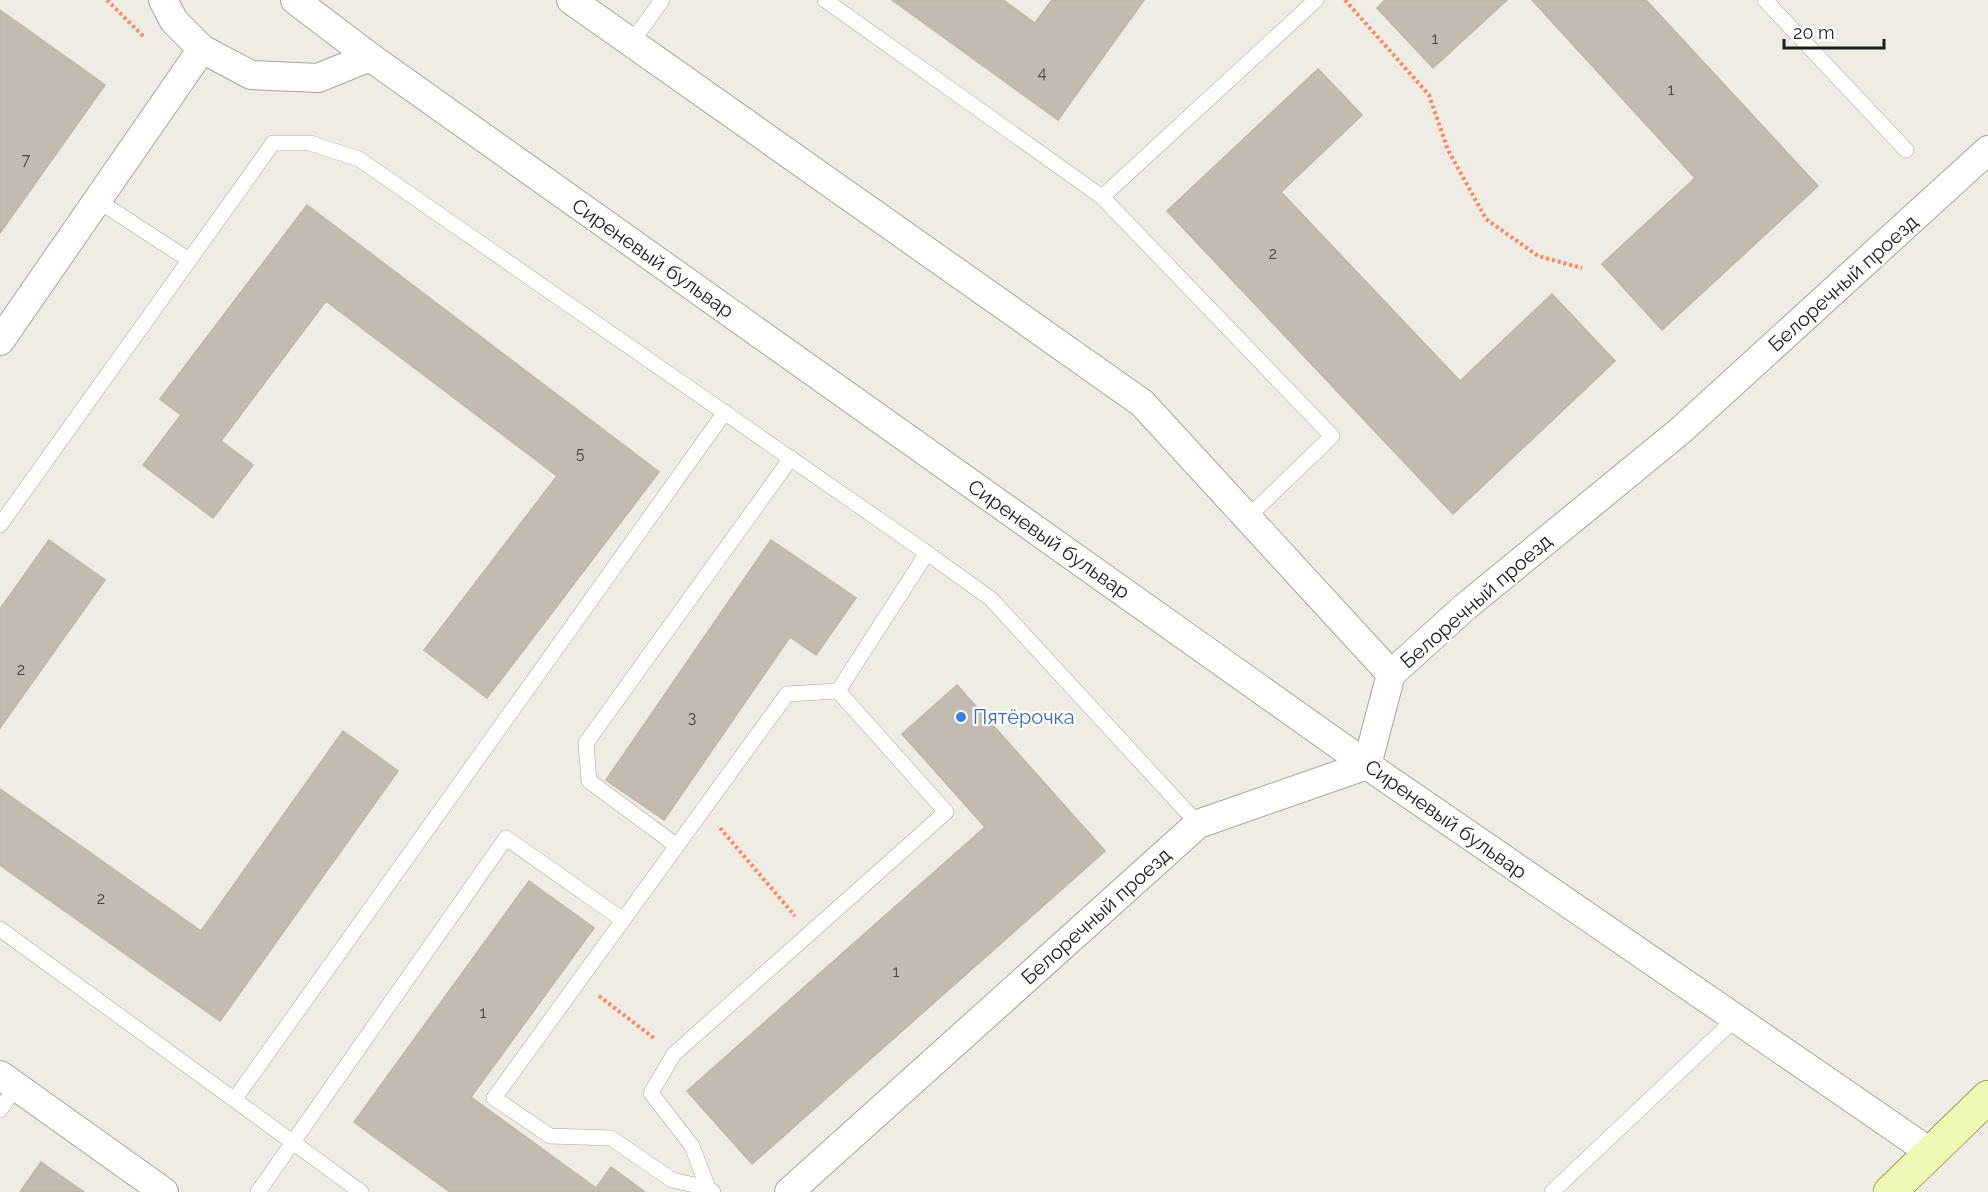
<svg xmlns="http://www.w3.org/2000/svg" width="1988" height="1192" viewBox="0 0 1988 1192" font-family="Raleway,sans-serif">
<rect width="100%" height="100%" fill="#eeece3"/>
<!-- building -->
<path fill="#c3bbb2" stroke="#c0b4a5" stroke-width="1.5" d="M892,0h111l32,23 17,-23h92l-86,120z
M1385,0h122l-74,68 -56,-60z
M1532,0h114l172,186 -156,144 -60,-66 93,-86z
M0,10l105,75 -105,148z
M1318,69l44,46 -81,77 179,189 92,-87 63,67 -162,153 -286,-303z
M307,205l352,267 -172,226 -63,-48 133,-174 -231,-175 -105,140 32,24 -40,53 -70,-53 38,-50 -21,-16z
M49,540l56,40 -105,148v-119z
M771,540l85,58 -40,57 -26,-18 -126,183 -58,-40z
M957,685l148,166 -353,313 -65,-73 298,-264 -83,-93z
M343,731l55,40 -178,250 -220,-156v-76l201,142z
M529,881l65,47 -123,169 125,91 15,-21 34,25h-195l-96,-70z
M41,1162l43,30h-64z"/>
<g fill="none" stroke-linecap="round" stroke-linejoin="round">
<!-- service casing -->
<g stroke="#a4a4a4" stroke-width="16">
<path id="service" d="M825,0l277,197 230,239 -85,82
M1765,0l141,150
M631,43l31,-43
M1102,197l214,-197
M97,200l92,60
M0,525l273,-382h37l49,16 568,394
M677,846l-88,-65 -3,-38 205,-285
M0,929l361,263
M234,1100l491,-688
M0,1110l16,-23
M708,1188l-36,-8 -61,-42 -61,-2 -56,-38 293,-404 51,-3
M258,1192l248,-354 117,82
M713,1192l-5,-4 -16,-42 -41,-53 23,-39 272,-242 -108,-121 89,-138 64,46 207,225
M1552,1192l184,-174"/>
</g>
<!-- minor casing -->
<g stroke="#a4a4a4" stroke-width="30">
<path id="minor" d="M163,0l11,21 28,28 49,26 67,3 52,-21 997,708 563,387
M295,0l75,57
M571,0l571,403 249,271
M0,341l202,-292
M0,1075l164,117
M789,1192l409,-368 169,-59 24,-91 74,-67 215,-176 308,-281"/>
</g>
<!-- secondary casing -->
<g stroke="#5b7305" stroke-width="34">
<path id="secondary" d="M1890,1192l98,-95"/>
</g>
<!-- path -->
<path stroke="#f98768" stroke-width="4" stroke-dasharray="3 3" stroke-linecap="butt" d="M107,0l37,37
M1345,0l84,95 19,55 38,69 52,37 44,12
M720,828l75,88
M599,996l56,43"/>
<!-- service -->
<use href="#service" stroke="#fff" stroke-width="15"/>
<!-- minor -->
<use href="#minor" stroke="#fff" stroke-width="28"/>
<!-- secondary -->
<use href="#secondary" stroke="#eff9b6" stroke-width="33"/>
</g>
<!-- markers -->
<circle fill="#3f7fe0" stroke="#fff" stroke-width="2" cx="961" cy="717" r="6"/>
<g text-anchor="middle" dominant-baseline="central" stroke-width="4.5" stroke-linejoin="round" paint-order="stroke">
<!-- number labels -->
<g font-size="16" fill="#464442">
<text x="1435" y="38">1</text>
<text x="1042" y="72">4</text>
<text x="1671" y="89">1</text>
<text x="26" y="159">7</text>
<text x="1273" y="253">2</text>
<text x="580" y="453">5</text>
<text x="21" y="669">2</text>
<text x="692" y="717">3</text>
<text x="101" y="898">2</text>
<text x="896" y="971">1</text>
<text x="483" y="1012">1</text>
</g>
<!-- street labels -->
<g font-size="20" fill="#1d1d1d" stroke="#fff">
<text transform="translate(653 258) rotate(35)">Сиреневый бульвар</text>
<text transform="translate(1843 283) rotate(-42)">Белоречный проезд</text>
<text transform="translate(1049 539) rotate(35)">Сиреневый бульвар</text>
<text transform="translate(1476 601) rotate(-41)">Белоречный проезд</text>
<text transform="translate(1446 819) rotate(35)">Сиреневый бульвар</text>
<text transform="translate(1096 916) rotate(-42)">Белоречный проезд</text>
</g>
<!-- shop labels -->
<g font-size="20" fill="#366cbe" stroke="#fff" text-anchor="start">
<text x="973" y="717">Пятёрочка</text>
</g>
</g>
<!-- scale -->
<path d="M1784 39v9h100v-9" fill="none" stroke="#1d1d1d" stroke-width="3"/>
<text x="1793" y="39" font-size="18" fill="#1d1d1d" stroke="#ffffff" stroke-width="4.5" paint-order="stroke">20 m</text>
</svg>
